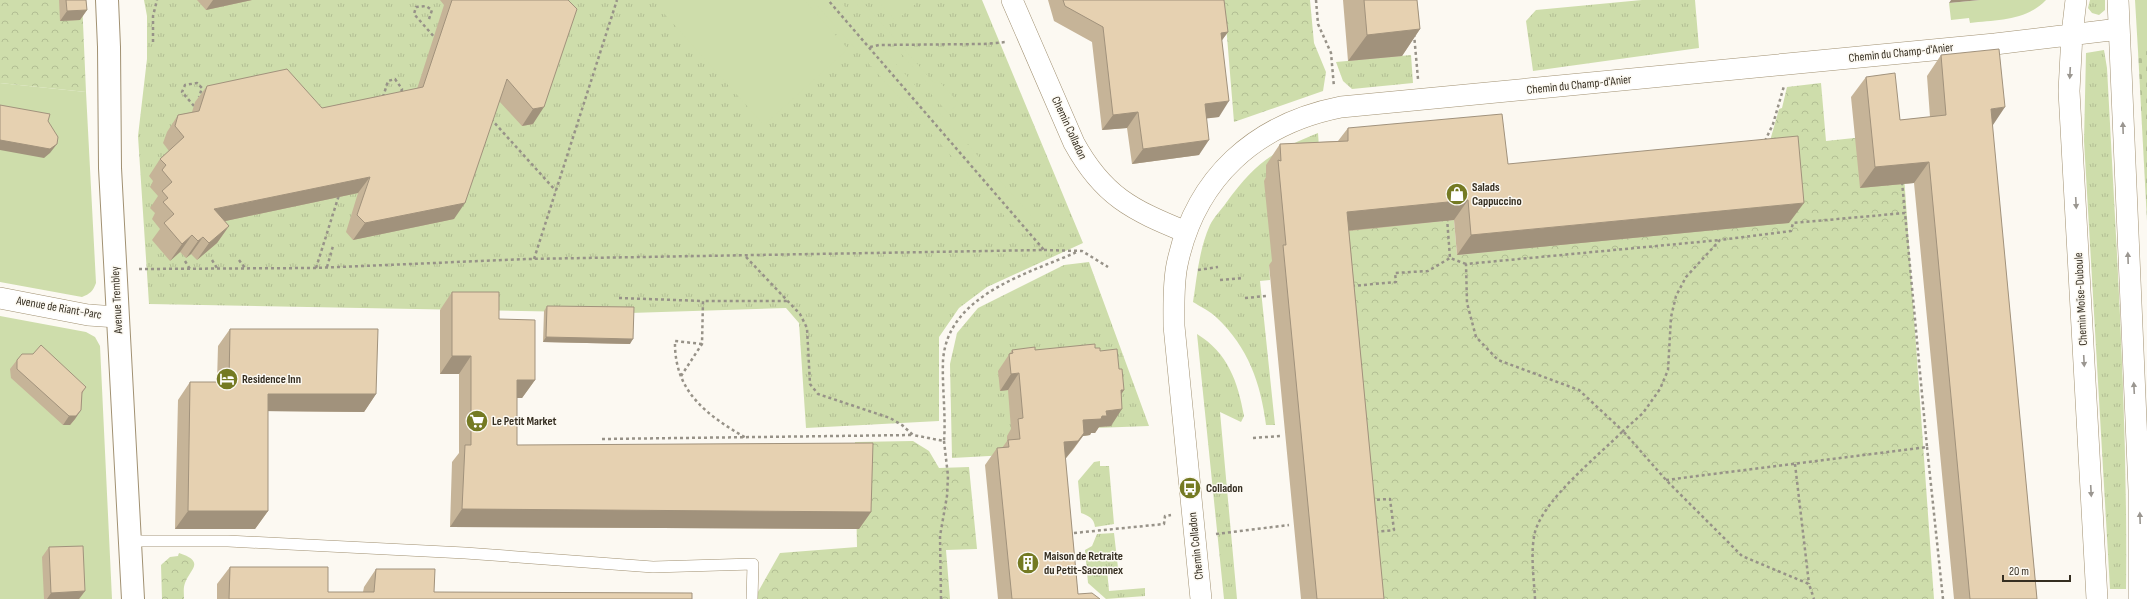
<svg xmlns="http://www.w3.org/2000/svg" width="2147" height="599" viewBox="0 0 2147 599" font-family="'Sofia Sans Condensed',sans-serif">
<defs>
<pattern id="grass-tufts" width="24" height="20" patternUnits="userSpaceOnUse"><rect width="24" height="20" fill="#ceddab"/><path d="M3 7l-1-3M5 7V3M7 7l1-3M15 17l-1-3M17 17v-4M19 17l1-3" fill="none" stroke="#b2be93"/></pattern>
<pattern id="forest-crowns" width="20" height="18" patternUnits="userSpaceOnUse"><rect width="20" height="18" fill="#ceddab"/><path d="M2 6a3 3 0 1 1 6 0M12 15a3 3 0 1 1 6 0" fill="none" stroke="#b2be93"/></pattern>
<pattern id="cemetery-stones" width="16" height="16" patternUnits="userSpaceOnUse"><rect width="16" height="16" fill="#ceddab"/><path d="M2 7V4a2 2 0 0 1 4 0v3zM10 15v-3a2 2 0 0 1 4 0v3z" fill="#b2be93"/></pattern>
</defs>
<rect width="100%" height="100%" fill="#fcf9f2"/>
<!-- grass -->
<path fill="url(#grass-tufts)" d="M144,0h838l101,243 -96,44 -28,21 -20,29v84l-133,7 -7,-105 -13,-15 -156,5 -481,-9 -11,-168 9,-77v-43z
M1642,0h53l4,48 -166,23 -7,-50 10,-11z
M2090,0h15v10l-6,5 -7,-2 -4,-5z
M2104,50l3,18c9,174 21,348 19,521h-16l-26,-448 2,-88z
M1411,55l2,28 -61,6 -9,-8 -7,-19z
M1318,133l2,29 -54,3 1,16 60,64 -58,20 1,15 -10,1 15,144h-9c-5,-41 -18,-78 -49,-107 -7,-7 -16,-11 -24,-16 4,-25 6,-53 17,-77 4,-8 11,-15 16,-22 29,-40 47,-52 92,-70z
M1089,262l60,164 -54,2v5h-5v2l-78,5 -4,15 -56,3 -2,-94 7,-31 21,-25 86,-43z
M1197,334c31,19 41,48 47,82l-3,6 -21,-10 17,187h-13z
M1100,461v5h9l5,58 -19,3c-1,-9 -6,-11 -14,-14l-3,-32 16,-19z
M1114,533l4,35 -11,1 2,22 36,-3v8l-39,3 -18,-16 -3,-33 7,-4 5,-12z"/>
<!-- forest -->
<path fill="url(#forest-crowns)" d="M0,0h82l4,92 -86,-9z
M1224,0h86l4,43 12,29 -3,19 -89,31z
M1821,83l5,58 75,-8 33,466h-576l-16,-368 112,-11 3,35 70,-7 239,-93 13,-46 3,-1 5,-21z
M913,441l16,10 10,17 30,-1 8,82 -31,1 4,49h-196l26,-46 77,-6 -2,-105z
M179,553c27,9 11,16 6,30 -2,5 -1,11 -1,16h-22l-1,-34 9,-8 8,-1z"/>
<!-- cemetery -->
<path fill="url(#cemetery-stones)" d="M2138,51h9v170z"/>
<!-- garden -->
<path fill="#ceddab" d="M671,0h133l44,49 -84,76 -103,-115z
M812,0h27l196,220 -15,13z
M853,0h8l73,83 4,-3 21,23 -11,10 -21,-24 3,-3z
M877,0h43l-24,21z
M1980,0h66c-20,21 -49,20 -76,23l-1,-5 -18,2 -2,-17z
M2135,0h12v51h-9z
M0,83l86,9 10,191c-3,8 -6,11 -14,14l-82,-15z
M0,316l86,16 9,5 5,9 12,253h-112z"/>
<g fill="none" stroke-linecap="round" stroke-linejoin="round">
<!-- service casing -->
<g stroke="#a19172" stroke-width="12">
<path id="service" d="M130,541h98l237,12 188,14 100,-3 -1,35"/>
</g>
<!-- minor casing -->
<g stroke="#a19172" stroke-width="22">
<path id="minor" d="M1012,0l62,143c29,53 58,67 112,89
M2076,0l-4,34 -3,57 28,508
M2118,0l21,490v109
M0,298l88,17 29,2
M1201,599l-27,-273c0,-21 -1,-41 3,-61 18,-87 78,-141 164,-158l654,-63 124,-15"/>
</g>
<!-- tertiary casing -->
<g stroke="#a19172" stroke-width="24">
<path id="tertiary" d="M107,0l2,47 1,121 23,431"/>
</g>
<!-- path -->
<path stroke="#979288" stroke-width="2.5" stroke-dasharray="3 3" stroke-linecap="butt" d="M1316,0l2,24 13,29 3,34
M429,19l3,-9 -6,-4 -10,1 -2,7 22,25
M1414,34l4,45
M153,42v-26l4,-16
M870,47l9,-2 105,-1 22,-2
M383,97l5,-16 7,-2 7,10 -1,4
M194,106l-12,-14 3,-7 12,-2 5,5 -3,9
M491,119l65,72
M1765,141l8,-17 11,-38
M1902,182l3,31
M1447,218l3,40 16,6
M1044,250l38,1 26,16
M746,257l54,57 7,14 3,56 8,10 72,24 12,7 11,10 31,6c2,-27 -2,-53 -1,-80 4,-66 84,-87 134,-109
M534,259l83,-259
M212,260l5,8
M239,260l6,8
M185,261l5,8
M327,267l6,-21
M316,268l23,-73
M139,269l177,-1 211,-9 517,-9 -216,-250
M1198,270l20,-3
M1220,280l23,-2
M1352,286l44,-4 -1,-9 33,-2 22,-13
M619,298l84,3
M1245,298l21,-2
M702,344l-27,-3c-1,51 32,74 71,97
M681,376l21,-32 1,-43h85
M1253,438l27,-2
M602,439l311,-4
M1927,447l16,152
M1795,464l14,120
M1666,480l261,-33 -22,-234 -112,10 -2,8 -71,9 -34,37 -10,19 -5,21 -3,53 -8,19 -17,24 -20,18 -44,-41 -81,-30 -22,-23 -9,-34 -1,-39 254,-24
M1371,500l19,-1 4,31 -19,2
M1074,533l90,-9 1,-8 6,-1
M1216,534l73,-9
M941,599l-1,-63 7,-40 1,-20 -4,-35
M1535,599c-1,-21 -5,-46 0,-67 9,-33 63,-76 88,-101l43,49 76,76 67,28 5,15"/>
<!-- service -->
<use href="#service" stroke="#fff" stroke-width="11"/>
<!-- minor -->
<use href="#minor" stroke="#fff" stroke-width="21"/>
<!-- tertiary -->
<use href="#tertiary" stroke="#fff" stroke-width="22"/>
</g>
<!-- wall -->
<path fill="#c6b498" d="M59,0h27l1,10 -7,10 -20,1z
M197,0h55l-46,10z
M440,0h128l-35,124 -11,2 -23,-25 -45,118 -101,21 -7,-8 12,-39 -133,28 4,5 -12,17 -20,17 -6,-6 -5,4 -6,-6 -10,9 -18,-21 8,-11 -8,-10 3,-6 -5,-5 8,-12 -8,-9 3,-6 -4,-5 11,-17 9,-8 -6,-8 4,-11 11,-17 14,-3 3,-10 12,-16 115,22 95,-19 27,-84z
M1048,0h176l4,32 -6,8 -3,77 -13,1 -7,37 -67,9 -5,-36 -25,2 -10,-88 -38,-21z
M1343,0h74l3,29 -18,27 -54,5z
M1941,55l51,71 45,473h-83l-40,-416 -54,5 -9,-91 15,-20 34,43 30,-3 -3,-41z
M1348,128l160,36 281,59 -332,32 -3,-35 -105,11 35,368h-83l-32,-334 3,-4 -8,-80 2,-4v-12l14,-21 58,-3z
M452,292l47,27 36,61 -13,18h-5v47l354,67 -12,17 -409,-2 2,-65 7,-9v-79h-19v-64z
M547,306l83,38 -87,-2 1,-31z
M230,329l146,65 -12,18 -96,-1v100l-13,18h-80l3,-129 12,-18h27l1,-36z
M1095,348l5,3 19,18 5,21 -3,4 -10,32 -12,1 -4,6h-4l-1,2 -7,1 -10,14 -7,8h-1l13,136 22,5h-102l-13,-134 12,-17h5l5,-7v-5l4,-7 -3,-39 -8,1 -2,-20 14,-21h23z
M17,360l69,27 -4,7 -1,16 -6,9 -5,6h-7l-52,-47 -1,-9z
M49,547l36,44 -6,8h-35l-2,-42z
M230,567l98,25h35l1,-5 12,-18 58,23 258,7h-475v-15z"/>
<!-- shaded-wall -->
<path fill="#a1927c" d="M213,0h39l-46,10z
M1951,0h29l-31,3z
M87,10l-7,10 -20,1 7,-10z
M1420,29l-18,27 -54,5 19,-26z
M1228,32l-11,15 4,-14z
M1229,101l-10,16 -25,3 11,-16z
M544,107l-11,17 -11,2 11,-17z
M2005,107l-14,21v-19z
M1138,112l-11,16 -25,2 11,-15z
M0,140l57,4 -7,9 -6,5 -44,-8z
M1209,140l-10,15 -67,9 11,-15z
M1929,162l-15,21 -54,5 15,-21z
M370,177l-12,16 -156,33 12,-17z
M1468,200l-14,20 -121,12 14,-20z
M465,203l-11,16 -101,21 12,-17z
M1804,203l-15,20 -332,32 14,-20z
M229,226l-12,17 -20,17 12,-17z
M192,235l-12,17 -10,9 12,-17z
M203,237l-12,17 -5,4 12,-17z
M546,337l87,2 -3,5 -87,-2z
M452,356h19l-12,18h-19z
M1019,373l-11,17 -8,1 11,-17z
M517,380h18l-13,18h-17z
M1121,390h3l-11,17z
M268,394h108l-12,18 -109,-1z
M1122,409l-11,17 -12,1 -4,6h-4l-1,2 -7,1 -17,22 -14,1 12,-17 19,-22 19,-4 4,-5z
M81,410l-6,9 -5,6h-7l6,-9z
M462,509l409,3 -12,17 -409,-2z
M188,511h80l-13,18h-80z
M85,591l-6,8h-32l4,-6z"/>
<!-- building -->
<path fill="#e6d1b1" stroke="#a1927c" d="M66,0h20l1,10 -20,1z
M452,0h116l9,9 -33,98 -11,2 -26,-30 -42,124 -100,20 -8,-8 13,-38 -156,32 15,17 -20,17 -6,-6 -5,4 -6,-6 -10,9 -18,-21 10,-9 -11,-12 5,-4 -6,-7 10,-9 -10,-12 4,-5 -6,-6 24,-22 -9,-11 3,-11 21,-4 8,-25 80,-17 35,39 101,-21z
M1063,0h161l4,32 -7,1 8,68 -24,3 4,36 -66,9 -5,-37 -25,3 -10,-88 -38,-21z
M1364,0h53l3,29 -53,6z
M1999,49l6,58 -14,2 46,490h-67l-41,-437 -54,5 -9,-90 29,-4 5,47 46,-5 -5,-60z
M0,105l50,9 -2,7 10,16 -1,7 -7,5 -50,-9z
M1502,114l6,50 290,-28 6,67 -333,32 -3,-35 -121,12 37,387h-67l-34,-354h3l-8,-85 3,1 -1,-17 68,-3v-13z
M452,292h47v27l36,1v60h-18v65l356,-2 -2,69 -409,-3 3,-64h6v-89h-19z
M547,306l87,1 -1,32 -87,-2z
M230,329h148l-2,65h-108v117h-80l2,-129h39z
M1095,344v4h5v3l17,-2 2,20h3l2,21h-3l1,19 -16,2 1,5h-5l-1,3 -18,1 1,13 -6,8 -14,1 14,152 14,-1 8,6h-88l-15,-151 12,-1 -1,-7 12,-1 -2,-20 5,-1 -4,-45 -8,1 -2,-20 4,-1 -1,-3 23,-3v3z
M41,345l45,42 -4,5 -1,18 -5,6h-7l-52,-47v-9l5,-6h11z
M83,546l2,45 -34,2 -2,-46z
M230,567h98v25h46l2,-23h59l-1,23 258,1v6h-463z"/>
<!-- one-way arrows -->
<defs><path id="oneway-solid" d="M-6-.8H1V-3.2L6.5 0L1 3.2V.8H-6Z"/></defs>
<g fill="#9a9690">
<use href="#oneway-solid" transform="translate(2070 73) rotate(93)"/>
<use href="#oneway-solid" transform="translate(2123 128) rotate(-92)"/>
<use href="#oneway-solid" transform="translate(2076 203) rotate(87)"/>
<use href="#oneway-solid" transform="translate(2128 258) rotate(-92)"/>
<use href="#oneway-solid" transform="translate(2084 361) rotate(87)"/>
<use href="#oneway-solid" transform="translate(2134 388) rotate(-93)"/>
<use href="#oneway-solid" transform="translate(2091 491) rotate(87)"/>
<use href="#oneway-solid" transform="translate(2140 518) rotate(-92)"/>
</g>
<!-- icons -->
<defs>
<g id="shop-disc" transform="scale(1.15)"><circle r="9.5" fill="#747a23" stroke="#fcf9f2"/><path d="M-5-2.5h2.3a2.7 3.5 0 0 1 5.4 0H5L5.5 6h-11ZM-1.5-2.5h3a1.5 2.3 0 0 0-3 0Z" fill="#fff"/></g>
<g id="hotel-disc" transform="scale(1.15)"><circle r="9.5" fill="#747a23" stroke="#fcf9f2"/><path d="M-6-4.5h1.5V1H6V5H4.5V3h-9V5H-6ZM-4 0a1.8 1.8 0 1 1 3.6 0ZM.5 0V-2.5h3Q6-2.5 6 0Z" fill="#fff"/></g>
<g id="supermarket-disc" transform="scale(1.15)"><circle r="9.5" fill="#747a23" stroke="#fcf9f2"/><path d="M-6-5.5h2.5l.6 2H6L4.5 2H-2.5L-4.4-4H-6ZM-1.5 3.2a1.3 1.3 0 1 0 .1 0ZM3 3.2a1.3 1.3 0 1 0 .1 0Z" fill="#fff"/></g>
<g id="bus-disc" transform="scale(1.15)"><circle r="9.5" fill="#747a23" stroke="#fcf9f2"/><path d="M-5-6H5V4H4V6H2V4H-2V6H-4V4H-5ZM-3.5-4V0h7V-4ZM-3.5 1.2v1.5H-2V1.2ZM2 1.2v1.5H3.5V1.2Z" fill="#fff"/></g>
<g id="building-disc" transform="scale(1.15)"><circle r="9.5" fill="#747a23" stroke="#fcf9f2"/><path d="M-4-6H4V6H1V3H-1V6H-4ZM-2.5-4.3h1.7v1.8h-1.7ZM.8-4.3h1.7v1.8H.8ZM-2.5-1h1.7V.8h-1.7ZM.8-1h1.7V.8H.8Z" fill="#fff"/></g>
</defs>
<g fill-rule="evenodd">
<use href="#shop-disc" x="1457" y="194"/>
<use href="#hotel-disc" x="227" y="379"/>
<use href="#supermarket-disc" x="477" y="421"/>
<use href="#bus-disc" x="1190" y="488"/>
<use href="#building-disc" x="1028" y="563"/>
</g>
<g text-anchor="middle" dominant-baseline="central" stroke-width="3" stroke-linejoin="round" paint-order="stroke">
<!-- street labels -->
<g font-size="12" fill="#352e21" stroke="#fcf9f2">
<text transform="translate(1901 53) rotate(-6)">Chemin du Champ-d'Anier</text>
<text transform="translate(1579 85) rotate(-6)">Chemin du Champ-d'Anier</text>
<text transform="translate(1069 128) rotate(65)">Chemin Colladon</text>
<text transform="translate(2081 299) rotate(-93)">Chemin Moïse-Duboule</text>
<text transform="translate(117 300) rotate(-93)">Avenue Trembley</text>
<text transform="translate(59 308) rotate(10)">Avenue de Riant-Parc</text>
<text transform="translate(1196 546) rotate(-96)">Chemin Colladon</text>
</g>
<!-- poi labels -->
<g font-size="12" font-weight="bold" fill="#352e21" stroke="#fcf9f2" text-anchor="start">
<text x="1472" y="187">Salads<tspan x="1472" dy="14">Cappuccino</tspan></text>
<text x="242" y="379">Residence Inn</text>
<text x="492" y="421">Le Petit Market</text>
<text x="1206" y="488">Colladon</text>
<text x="1044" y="556">Maison de Retraite<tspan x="1044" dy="14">du Petit-Saconnex</tspan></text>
</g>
</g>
<!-- scale -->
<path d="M2003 575v6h67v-6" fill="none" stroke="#352e21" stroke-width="2"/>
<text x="2009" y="575" font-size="12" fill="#352e21" stroke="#fcf9f2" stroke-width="3" paint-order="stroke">20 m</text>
</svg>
